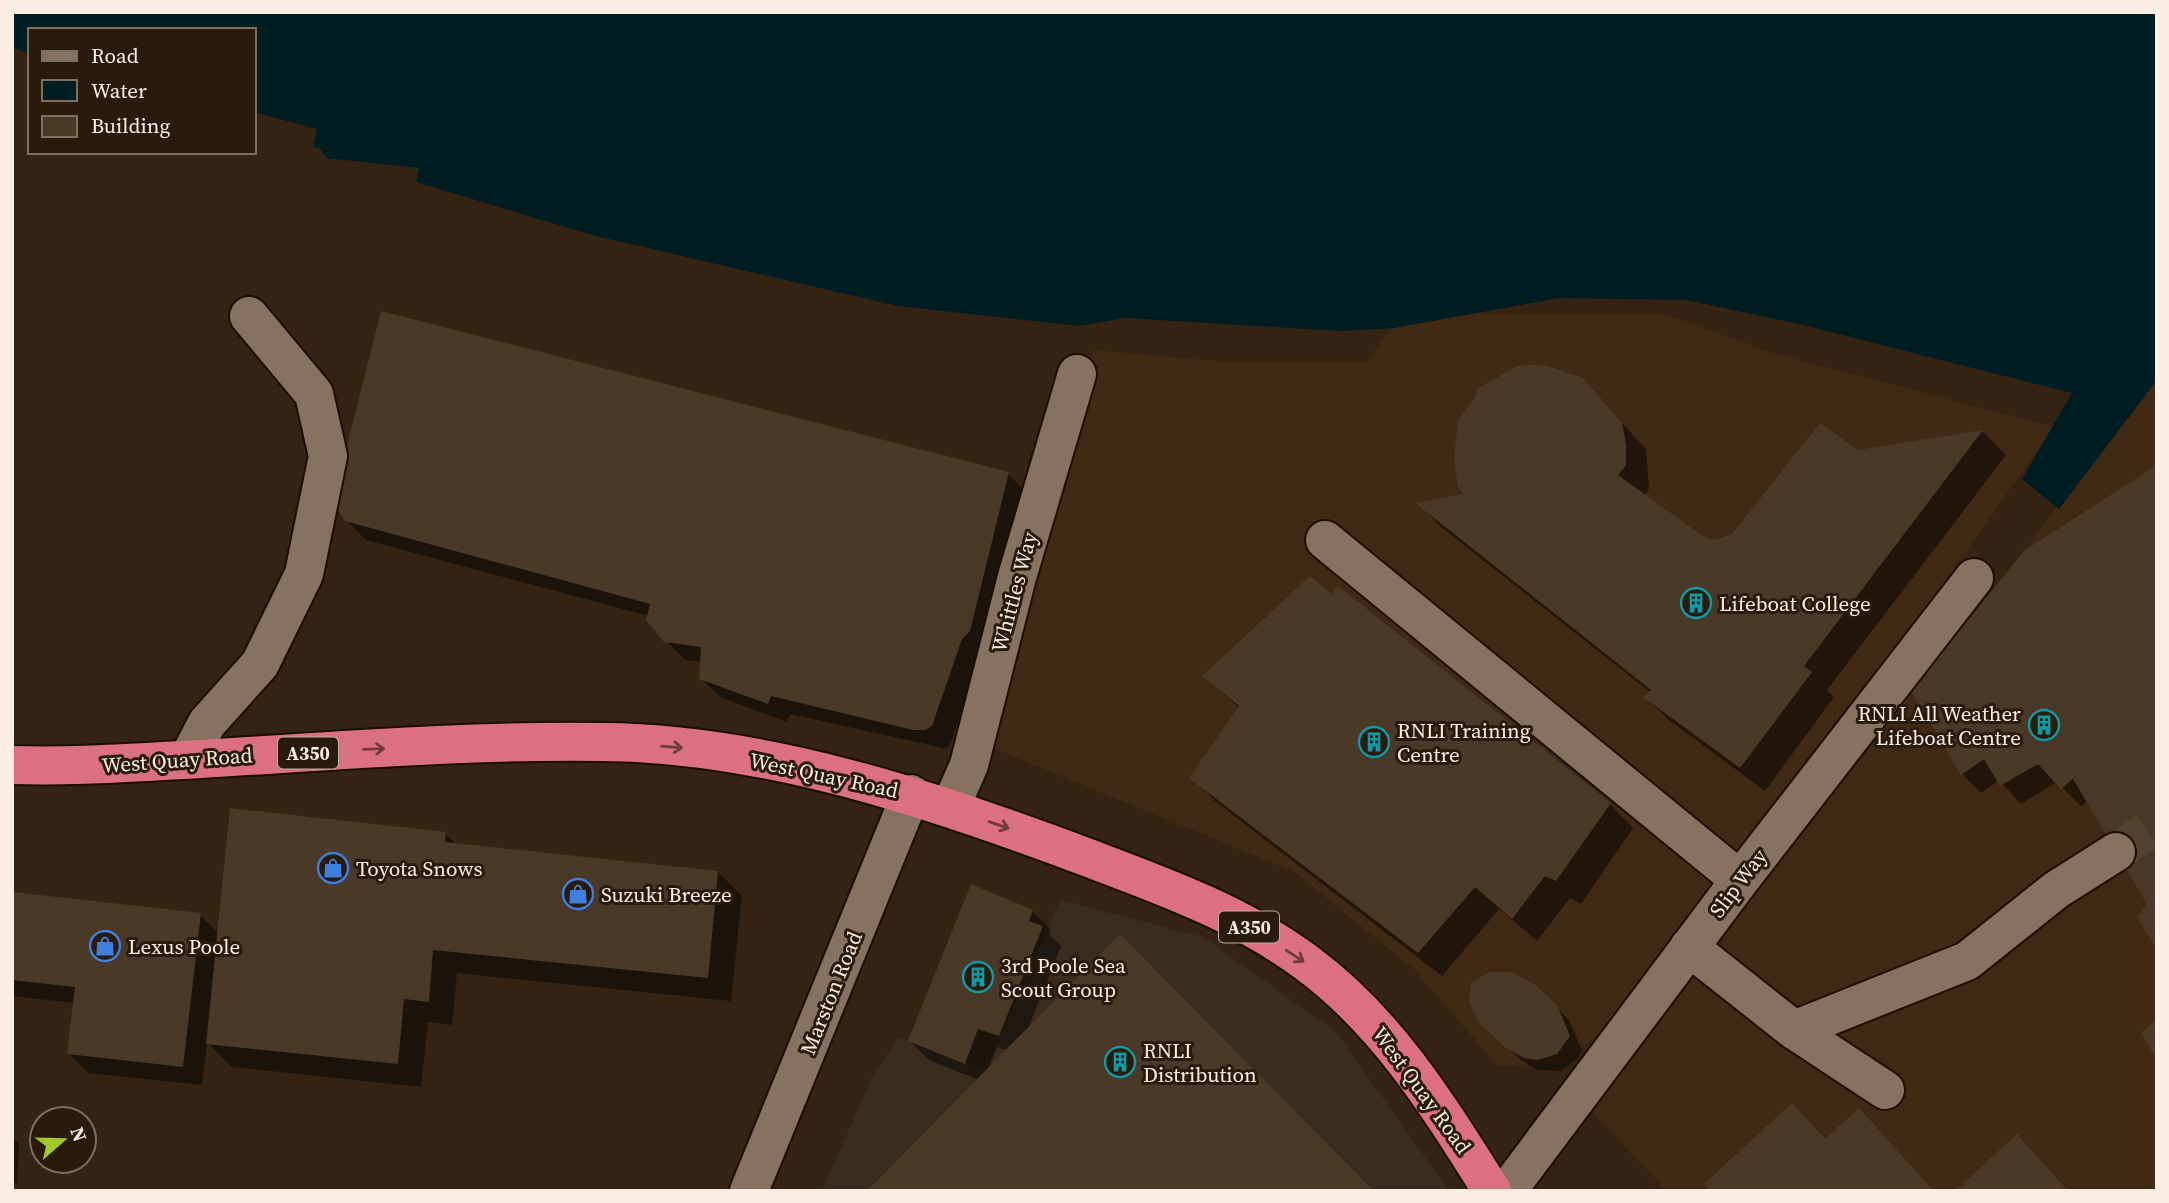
<svg xmlns="http://www.w3.org/2000/svg" width="2169" height="1203" viewBox="0 0 2169 1203" font-family="'Source Serif 4',serif">
<rect width="100%" height="100%" fill="#352413"/>
<!-- commercial -->
<path fill="#3b2c20" d="M1060,900l143,37 133,95 113,159h-627l51,-116 26,-38 86,33z"/>
<!-- built -->
<path fill="#402a14" d="M1404,314h261l108,39 281,74 -216,305 -199,267 -74,64 -67,3 -85,-98 -120,-97 -305,-125 106,-396 123,11h150z
M2157,373v818h-490l-89,-94 425,-518z"/>
<!-- water -->
<path fill="#001d22" d="M12,12h2145v368l-98,129 -37,-30 50,-86 -273,-69 -113,-24 -127,-2 -165,30 -53,3 -216,-13 -46,8 -181,-20 -306,-71 -176,-53 3,-14 -93,-10 -6,-10 -7,-1 4,-18 -63,-17v-82h-224v23l-18,-5z"/>
<!-- shadow -->
<path fill="#0007" fill-rule="evenodd" d="M1582,380l64,69 3,40 -5,7 59,43 12,3 18,-7 124,-83 126,-20 23,23 -179,235 7,7 -69,94 -96,-71 -24,-23 5,-5 -209,-165 -22,-23 46,-9z
M1008,474l19,19 -47,165 -30,87 -6,3 -154,-34 -3,8 -67,-25 -19,-19 1,-16 -17,-2 -19,-20 -17,-24 -283,-76 -20,-20z
M2025,552l63,249 -7,5 -24,-24 -36,22 -22,-24 -18,13 -19,-19z
M1204,676l406,128 23,24 -52,76 -11,-6 -33,43 -38,-32 -57,67 -227,-175 -23,-24 47,-69z
M445,833l12,12 261,27 24,24 -11,105 -274,-28 -5,52 -24,-3 -7,65 -189,-20 -25,-25 -5,43 -114,-12 -19,-19 6,-51 -63,-7v-102l188,21 19,19z
M972,886l60,25 19,19 -2,5 12,11 -34,85 93,-95 252,255h-502l109,-111 -50,-20 -19,-19zM997,1047l11,3 -20,20z
M1535,987l34,33 13,30 -4,8 -17,13 -23,-1 -17,-10 -26,-25z
M12,1138l7,6 -2,39h-5z"/>
<!-- building -->
<path fill="#4b3928" d="M381,311l628,161 -39,159 -8,8 -30,87 -7,4h-12l-142,-34 -3,8 -69,-25 2,-32 -37,-5 -18,-22 4,-16 -305,-83 -12,-19z
M1533,365l15,1 35,12 39,45 4,21v21l-8,10 86,62 11,3 17,-6 88,-111 38,27 125,-20 -179,236 8,6 -72,96 -97,-71 8,-7 -236,-187 48,-9 -5,-8 -4,-27 4,-39 17,-22 2,-9 40,-23z
M2157,465v485l-20,-33 10,-13 -74,-125 -12,10 -23,-25 -38,22 -16,-27 -23,16 -50,-84 113,-140z
M1310,576l22,18 6,-8 273,217 -55,78 -11,-5 -33,43 -37,-32 -57,66 -229,-175 50,-72 -37,-30z
M230,808l216,24 -1,10 273,29 -10,107 -275,-28 -4,52 -25,-3 -6,65 -192,-20z
M971,884l62,26 -4,11 14,5 -44,110 -21,-7 -13,35 -57,-23z
M12,892l189,21 -18,154 -116,-13 8,-67 -63,-7z
M1120,934l254,257h-507z
M1489,972h22l25,13 21,20 13,31 -13,18 -19,6 -14,-2 -18,-10 -27,-25 -10,-21 2,-19z
M2157,1019v41l-16,-27z
M1792,1103l33,36 34,-31 75,83h-224l-6,-7z
M2017,1134l51,57h-113z"/>
<g fill="none" stroke-linecap="round" stroke-linejoin="round">
<!-- minor-tunnel -->
<path stroke="#534232" stroke-width="38" stroke-dasharray="38 19" stroke-linecap="butt" d="M2116,852l41,-27"/>
<!-- minor casing -->
<g stroke="#1c0d01" stroke-width="42">
<path id="minor" d="M1325,540l415,340
M188,759l19,-36 53,-59 44,-90 24,-118 -14,-62 -65,-78
M950,808l19,-43 48,-188 60,-203
M1689,947l105,83 173,-69 89,-71 60,-38
M1794,1030l91,60
M749,1191l162,-397
M1507,1191l233,-311 234,-302"/>
</g>
<!-- highway casing -->
<g stroke="#1c0d01" stroke-width="42">
<path id="highway" d="M12,765c63,2 126,-3 189,-6 133,-8 268,-19 401,-17 164,1 332,58 484,115 77,29 155,57 221,106 81,60 132,144 185,228"/>
</g>
<!-- minor -->
<use href="#minor" stroke="#86725f" stroke-width="38"/>
<!-- highway -->
<use href="#highway" stroke="#db7080" stroke-width="38"/>
</g>
<!-- one-way arrows -->
<defs><path id="oneway-shaft" d="M-6 0H5M1.5-3L5.5 0L1.5 3" fill="none" stroke-width="1.6" stroke-linecap="round" stroke-linejoin="round" transform="scale(1.75)"/></defs>
<g stroke="#713c39">
<use href="#oneway-shaft" transform="translate(672 747) rotate(5)"/>
<use href="#oneway-shaft" transform="translate(374 749) rotate(-2)"/>
<use href="#oneway-shaft" transform="translate(999 825) rotate(19)"/>
<use href="#oneway-shaft" transform="translate(1295 956) rotate(33)"/>
</g>
<!-- icons -->
<defs>
<g id="building-ring" transform="scale(1.575)"><circle r="9.5" fill="#2a1a0a" stroke="#0f9aa8" stroke-width="1.5"/><path d="M-4-6H4V6H1V3H-1V6H-4ZM-2.5-4.3h1.7v1.8h-1.7ZM.8-4.3h1.7v1.8H.8ZM-2.5-1h1.7V.8h-1.7ZM.8-1h1.7V.8H.8Z" fill="#0f9aa8"/></g>
<g id="shop-ring" transform="scale(1.575)"><circle r="9.5" fill="#2a1a0a" stroke="#3f7fe0" stroke-width="1.5"/><path d="M-5-2.5h2.3a2.7 3.5 0 0 1 5.4 0H5L5.5 6h-11ZM-1.5-2.5h3a1.5 2.3 0 0 0-3 0Z" fill="#3f7fe0"/></g>
</defs>
<g fill-rule="evenodd">
<use href="#building-ring" x="1696" y="603"/>
<use href="#building-ring" x="2044" y="725"/>
<use href="#building-ring" x="1374" y="742"/>
<use href="#shop-ring" x="333" y="868"/>
<use href="#shop-ring" x="578" y="894"/>
<use href="#shop-ring" x="105" y="946"/>
<use href="#building-ring" x="978" y="977"/>
<use href="#building-ring" x="1120" y="1062"/>
</g>
<g text-anchor="middle" dominant-baseline="central" stroke-width="6" stroke-linejoin="round" paint-order="stroke">
<!-- shield labels -->
<g fill="#2a1a0a" stroke="#bcaea2" stroke-width="2">
<rect x="278" y="737.5" width="60" height="31" rx="5"/>
<rect x="1219" y="911.5" width="60" height="31" rx="5"/>
</g>
<g font-size="19" font-weight="bold" fill="#faeee3">
<text x="308" y="753">A350</text>
<text x="1249" y="927">A350</text>
</g>
<!-- street labels -->
<g font-size="21" fill="#faeee3" stroke="#2a1a0a">
<text transform="translate(1014 592) rotate(-75)">Whittles Way</text>
<text transform="translate(177 760) rotate(-4)">West Quay Road</text>
<text transform="translate(824 775) rotate(12)">West Quay Road</text>
<text transform="translate(1738 883) rotate(-53)">Slip Way</text>
<text transform="translate(831 993) rotate(-68)">Marston Road</text>
<text transform="translate(1422 1090) rotate(54)">West Quay Road</text>
</g>
<!-- poi labels -->
<g font-size="21" fill="#faeee3" stroke="#2a1a0a" text-anchor="start">
<text x="1719" y="603">Lifeboat College</text>
<text x="2021" y="713" text-anchor="end">RNLI All Weather<tspan x="2021" dy="24">Lifeboat Centre</tspan></text>
<text x="1397" y="730">RNLI Training<tspan x="1397" dy="24">Centre</tspan></text>
<text x="356" y="868">Toyota Snows</text>
<text x="601" y="894">Suzuki Breeze</text>
<text x="128" y="946">Lexus Poole</text>
<text x="1001" y="965">3rd Poole Sea<tspan x="1001" dy="24">Scout Group</tspan></text>
<text x="1143" y="1050">RNLI<tspan x="1143" dy="24">Distribution</tspan></text>
</g>
</g>
<!-- border -->
<rect width="2169" height="1203" fill="none" stroke="#faeee3" stroke-width="28"/>
<!-- legend -->
<rect x="28" y="28" width="228" height="126" fill="#2a1a0a" stroke="#7d6f61" stroke-width="2"/>
<rect x="42" y="51" width="35" height="10" fill="#86725f" stroke="#7d6f61" stroke-width="2"/>
<text x="91" y="63" font-size="21" fill="#faeee3">Road</text>
<rect x="42" y="80" width="35" height="21" fill="#001d22" stroke="#7d6f61" stroke-width="2"/>
<text x="91" y="98" font-size="21" fill="#faeee3">Water</text>
<rect x="42" y="116" width="35" height="21" fill="#4b3928" stroke="#7d6f61" stroke-width="2"/>
<text x="91" y="133" font-size="21" fill="#faeee3">Building</text>
<!-- north arrow -->
<g transform="translate(63 1140) rotate(70)"><circle r="33" fill="#2a1a0a" stroke="#7d6f61" stroke-width="2"/>
<path d="M0-5L12 26L0 18L-12 26Z" fill="#a1c929"/>
<text y="-10" font-size="19" font-weight="bold" text-anchor="middle" fill="#faeee3">N</text>
</g>
</svg>
